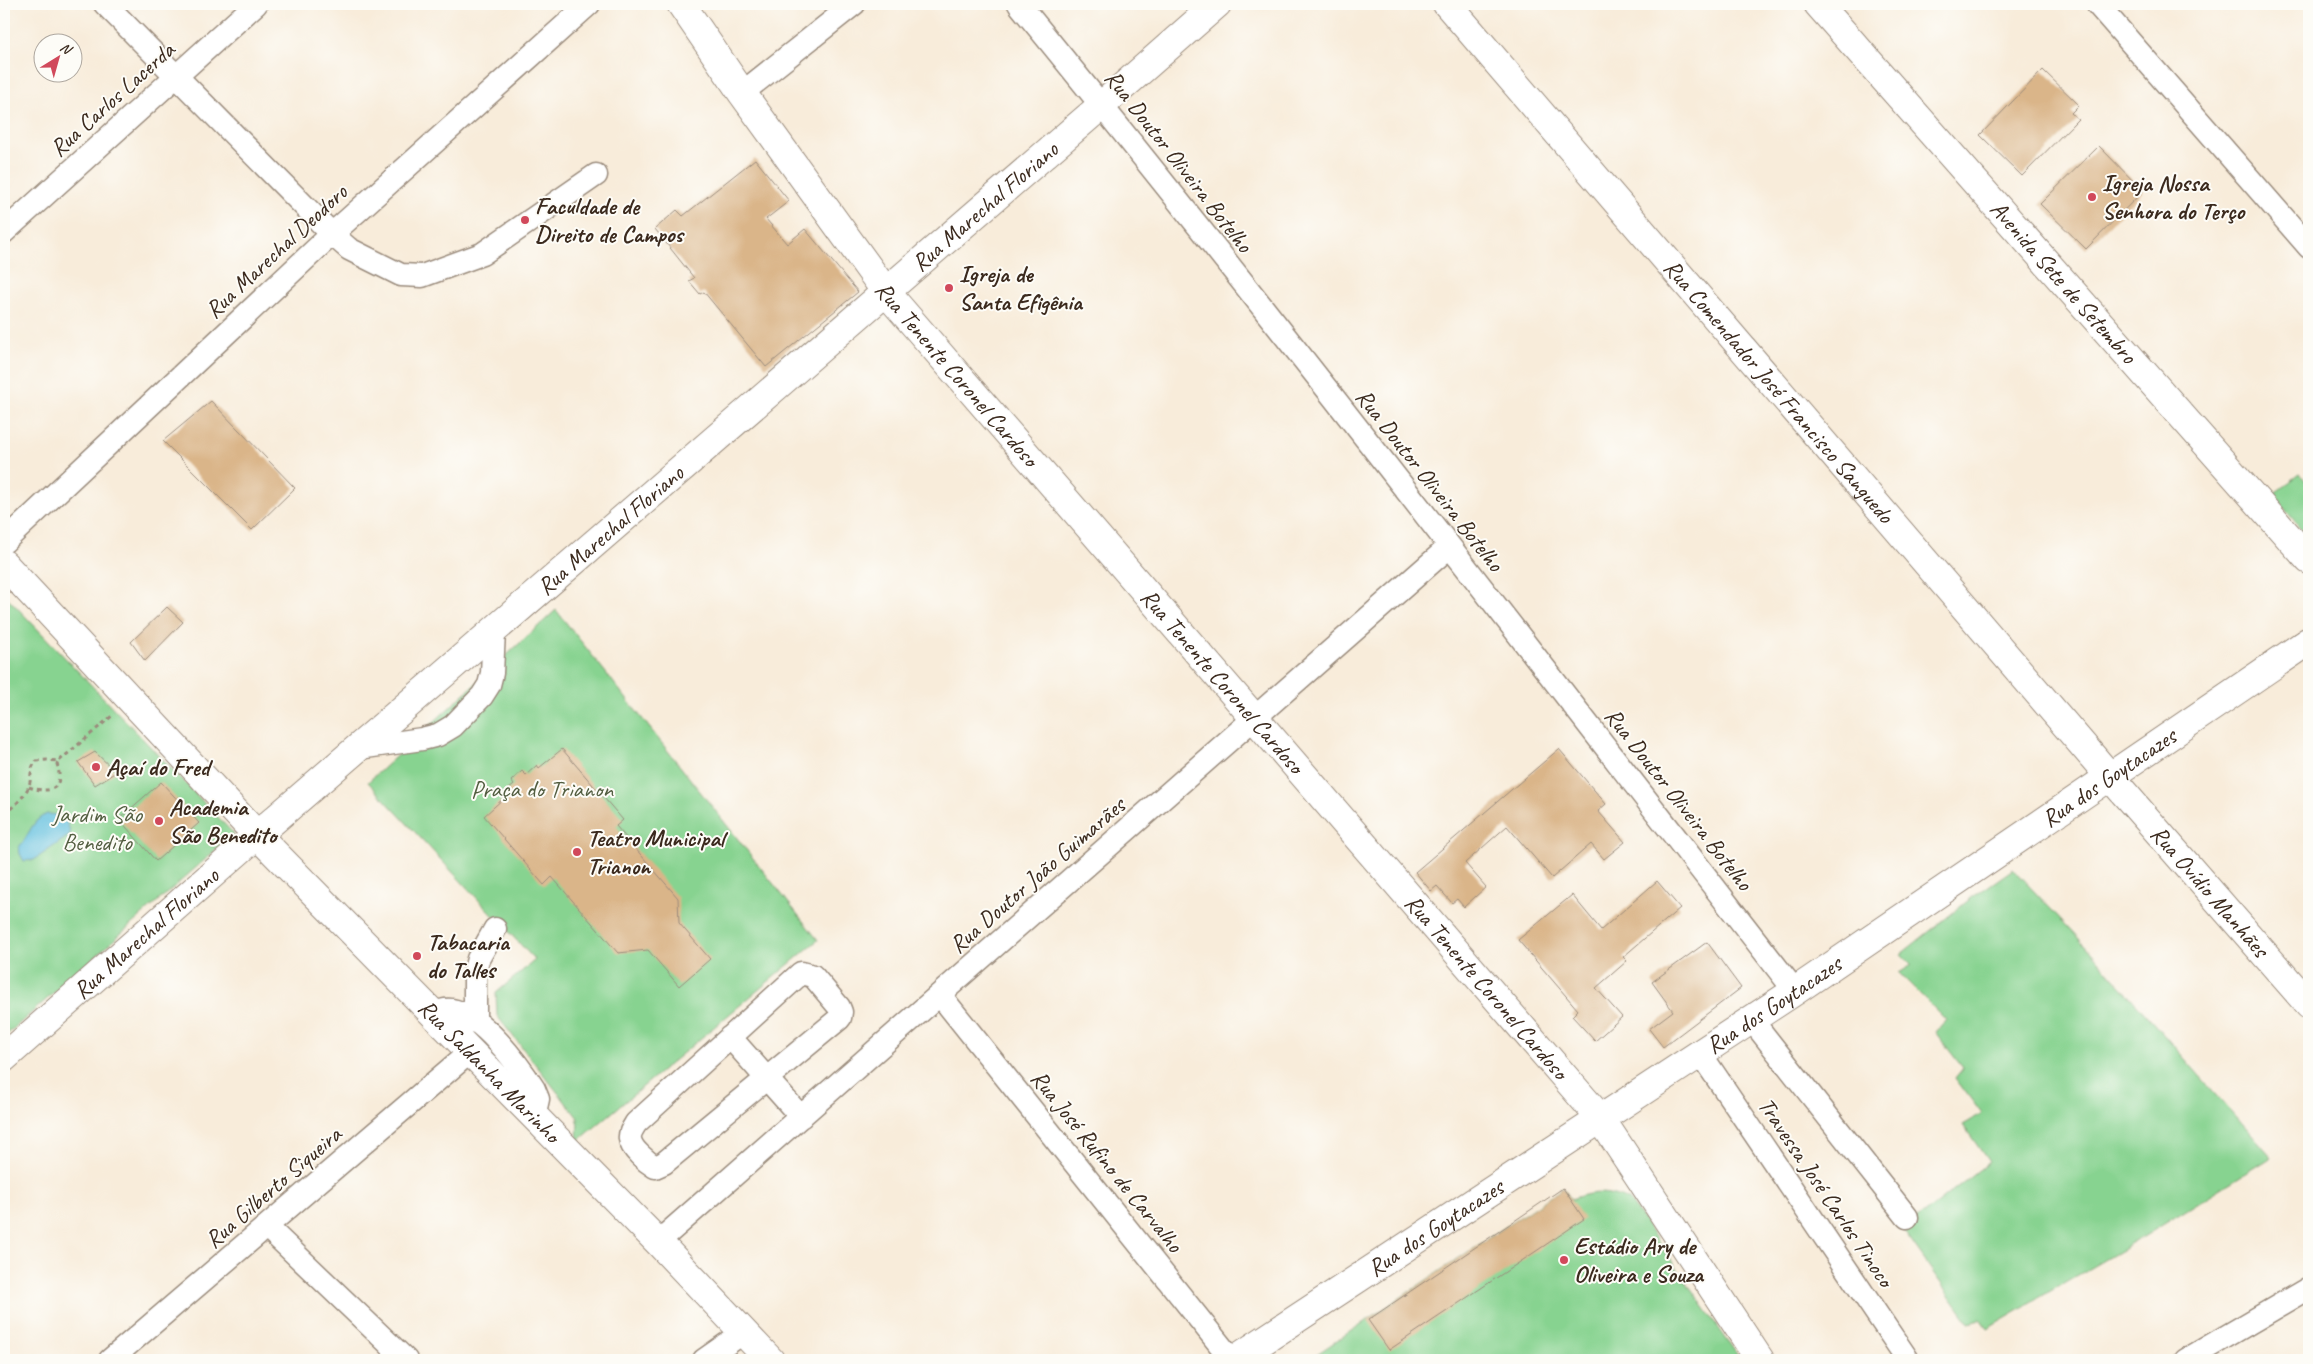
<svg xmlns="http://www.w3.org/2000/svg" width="2313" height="1364" viewBox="0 0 2313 1364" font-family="Caveat,sans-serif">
<rect width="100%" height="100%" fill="#fdfcf7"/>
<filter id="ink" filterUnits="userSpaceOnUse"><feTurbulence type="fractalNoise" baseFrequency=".02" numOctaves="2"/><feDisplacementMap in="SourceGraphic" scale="10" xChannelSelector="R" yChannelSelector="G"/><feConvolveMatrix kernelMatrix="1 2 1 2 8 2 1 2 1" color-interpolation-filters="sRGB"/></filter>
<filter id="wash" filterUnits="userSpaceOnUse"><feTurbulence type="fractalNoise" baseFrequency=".0096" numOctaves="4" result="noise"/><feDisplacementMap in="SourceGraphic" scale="20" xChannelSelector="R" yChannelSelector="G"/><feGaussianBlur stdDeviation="1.12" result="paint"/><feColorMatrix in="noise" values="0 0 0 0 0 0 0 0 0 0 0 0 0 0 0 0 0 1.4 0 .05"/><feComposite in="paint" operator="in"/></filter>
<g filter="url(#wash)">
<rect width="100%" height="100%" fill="#f8ecda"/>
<!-- green -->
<path fill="#87d390" stroke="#617e57" d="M2300,474l9,11v42l-7,3 -27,-33 1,-5z
M4,594l230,240 -230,203z
M556,610l262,330 -241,202 1,-24 -81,-102 -1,-23 39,-33 -167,-178z
M2013,869l70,74 188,214 -131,82 -153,89 -6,-8 -12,3 -66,-93 86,-68 -26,-37 19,-11 -27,-36 8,-10 -28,-36 11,-12 -47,-47 13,-8 -11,-11 69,-55z
M1563,1188l8,11c24,-8 35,-8 58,1l112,160h-433z"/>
<!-- water -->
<path fill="#61bfdf" stroke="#4e747e" d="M47,814c15,0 22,7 23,21l-36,25 -10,1 -4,-7 -1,-7c11,-12 12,-27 28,-33z"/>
<g id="blocks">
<!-- building -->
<path fill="#dab589" d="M2043,70l36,35 -8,8 7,6 -56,57 -42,-41z
M2099,146l44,45 -57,58 -46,-45z
M755,159l34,42 -23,18 21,25 18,-15 53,63 -92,75 -62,-75 -4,2 -11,-13 5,-3 -39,-49 22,-19 6,6z
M211,401l84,87 -43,42 -89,-89z
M167,607l16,15 -38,39 -14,-19z
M562,749l61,71 -7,6 62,72 1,25 31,36 -31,27 -31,-36 -30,3 -66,-76 -8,8 -60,-69 20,-18 -2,-3 12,-10 -3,-4 11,-10 4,4 11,-10 2,3z
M1559,749l47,55 -8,7 27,31 -21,17 -13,-15 -39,34 -45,-52 -42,37 21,24 -22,20 -7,-8 -5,4 -15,-17 -6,5 -16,-19z
M95,752l21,20 -21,13 -17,-23z
M161,782l38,41 -43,38 -37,-42z
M1657,881l23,27 -57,49 4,4 -31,27 26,29 -27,24 -23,-25 6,-6 -60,-70 54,-45 29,35z
M1707,942l34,46 -78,59 -14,-18 24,-18 -21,-29z
M1563,1188l21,31 -195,131 -21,-30z"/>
</g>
</g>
<g filter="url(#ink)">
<use href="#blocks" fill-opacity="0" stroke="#9a8b7c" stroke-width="1"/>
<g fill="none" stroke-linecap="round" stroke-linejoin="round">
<!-- minor casing -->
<g stroke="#9a8b7c" stroke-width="25">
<path id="minor" d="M105,4l227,230 17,15 52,26 21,1 60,-22 114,-79
M1019,4c265,324 519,657 776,987
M2097,4l212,243
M742,93l112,-89
M4,232l252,-228
M4,542l328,-308 257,-230
M359,748l63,-9 16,-4 15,-9 29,-30 7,-11 3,-12 2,-42
M801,973l12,3 26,31 2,5 -1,6 -176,145 -9,4c-8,-5 -24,-18 -25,-28 -1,-6 3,-11 6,-16z
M940,995l292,365
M433,1014c6,-3 12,-5 19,-4 30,5 66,54 82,79l4,10 -4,18
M1751,1019l156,198
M475,1022v-52l3,-11 17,-30
M730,1037l71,80
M1700,1053l208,307
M267,1227l139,133
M658,1242l791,-695
M110,1360l360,-308
M704,1360l40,-28
M2186,1360l123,-72"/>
</g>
<!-- major casing -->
<g stroke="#9a8b7c" stroke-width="30">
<g id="major">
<path id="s1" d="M681,4l61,89 144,199 715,827 159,241"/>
<path id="s2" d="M1447,4l664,774 198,227"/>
<path id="s3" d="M1818,4l491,556"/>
<path id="s4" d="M4,564l253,271 401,407 112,118"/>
<path id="s5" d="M4,1058l253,-223 845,-730 115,-101"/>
<path id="s6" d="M1234,1360l561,-369 514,-350"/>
</g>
</g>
<!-- path -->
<path stroke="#9a8b7c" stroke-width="3" stroke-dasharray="4 4" stroke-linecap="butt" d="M29,787c20,7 36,3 28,-23l2,-3
M4,814c9,-7 19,-15 24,-26 5,-11 0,-16 8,-27l11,-1 12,1 54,-46"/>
<!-- minor -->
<use href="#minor" stroke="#fff" stroke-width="22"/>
<!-- major -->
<use href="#major" stroke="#fff" stroke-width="28"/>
</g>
</g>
<!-- markers -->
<g fill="#d1495b" stroke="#fdfcf7" stroke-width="2">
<circle cx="2092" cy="197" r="5"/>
<circle cx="525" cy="220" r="5"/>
<circle cx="949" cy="288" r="5"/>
<circle cx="96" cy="767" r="5"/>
<circle cx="159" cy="821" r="5"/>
<circle cx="577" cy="852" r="5"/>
<circle cx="417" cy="956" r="5"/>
<circle cx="1564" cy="1260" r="5"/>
</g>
<g text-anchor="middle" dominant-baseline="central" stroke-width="4" stroke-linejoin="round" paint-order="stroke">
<!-- street labels -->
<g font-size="24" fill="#3b2a1e" stroke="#fdfcf7">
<text transform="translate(112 99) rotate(-42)">Rua Carlos Lacerda</text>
<text transform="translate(1179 161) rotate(52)">Rua Doutor Oliveira Botelho</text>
<text stroke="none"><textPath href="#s5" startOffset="1299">Rua Marechal Floriano</textPath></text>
<text transform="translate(276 251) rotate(-43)">Rua Marechal Deodoro</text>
<text stroke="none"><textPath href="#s3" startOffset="371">Avenida Sete de Setembro</textPath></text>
<text stroke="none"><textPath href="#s1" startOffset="462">Rua Tenente Coronel Cardoso</textPath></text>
<text stroke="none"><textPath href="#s2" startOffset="510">Rua Comendador José Francisco Sanguedo</textPath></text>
<text transform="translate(1430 480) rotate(52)">Rua Doutor Oliveira Botelho</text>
<text stroke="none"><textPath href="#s5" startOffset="804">Rua Marechal Floriano</textPath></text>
<text stroke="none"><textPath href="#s1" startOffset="868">Rua Tenente Coronel Cardoso</textPath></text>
<text stroke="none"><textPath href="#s6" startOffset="1051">Rua dos Goytacazes</textPath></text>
<text transform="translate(1679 799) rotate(52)">Rua Doutor Oliveira Botelho</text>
<text transform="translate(1037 875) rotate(-41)">Rua Doutor João Guimarães</text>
<text stroke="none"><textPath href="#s2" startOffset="1170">Rua Ovídio Manhães</textPath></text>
<text stroke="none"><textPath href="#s5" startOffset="189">Rua Marechal Floriano</textPath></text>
<text stroke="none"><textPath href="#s1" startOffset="1272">Rua Tenente Coronel Cardoso</textPath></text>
<text stroke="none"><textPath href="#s6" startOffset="646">Rua dos Goytacazes</textPath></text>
<text stroke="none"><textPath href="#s4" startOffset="702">Rua Saldanha Marinho</textPath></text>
<text transform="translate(1107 1161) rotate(51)">Rua José Rufino de Carvalho</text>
<text transform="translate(273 1187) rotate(-41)">Rua Gilberto Siqueira</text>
<text transform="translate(1826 1192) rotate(56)">Travessa José Carlos Tinoco</text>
<text stroke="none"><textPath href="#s6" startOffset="241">Rua dos Goytacazes</textPath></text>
</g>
<!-- poi labels -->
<g font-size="24" font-weight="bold" fill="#3b2a1e" stroke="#fdfcf7" text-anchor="start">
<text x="2102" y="183">Igreja Nossa<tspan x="2102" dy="28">Senhora do Terço</tspan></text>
<text x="535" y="206">Faculdade de<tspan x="535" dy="28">Direito de Campos</tspan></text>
<text x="959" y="274">Igreja de<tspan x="959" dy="28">Santa Efigênia</tspan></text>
<text x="106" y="767">Açaí do Fred</text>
<text x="169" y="807">Academia<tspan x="169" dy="28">São Benedito</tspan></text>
<text x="587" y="838">Teatro Municipal<tspan x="587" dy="28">Trianon</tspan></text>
<text x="427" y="942">Tabacaria<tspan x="427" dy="28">do Talles</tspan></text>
<text x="1574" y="1246">Estádio Ary de<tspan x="1574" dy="28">Oliveira e Souza</tspan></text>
</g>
<!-- park labels -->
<g font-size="24" fill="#525d40" stroke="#fdfcf7">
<text x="542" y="789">Praça do Trianon</text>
<text x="97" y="814">Jardim São<tspan x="97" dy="28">Benedito</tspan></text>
</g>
</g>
<!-- margin -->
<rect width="2313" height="1364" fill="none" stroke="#fdfcf7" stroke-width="20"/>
<!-- north arrow -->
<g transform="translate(58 58) rotate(37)"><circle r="24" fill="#fdfcf7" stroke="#afa8a0"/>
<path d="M0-4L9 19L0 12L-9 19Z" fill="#d1495b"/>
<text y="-8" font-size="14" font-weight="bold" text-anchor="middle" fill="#3b2a1e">N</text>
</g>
</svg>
